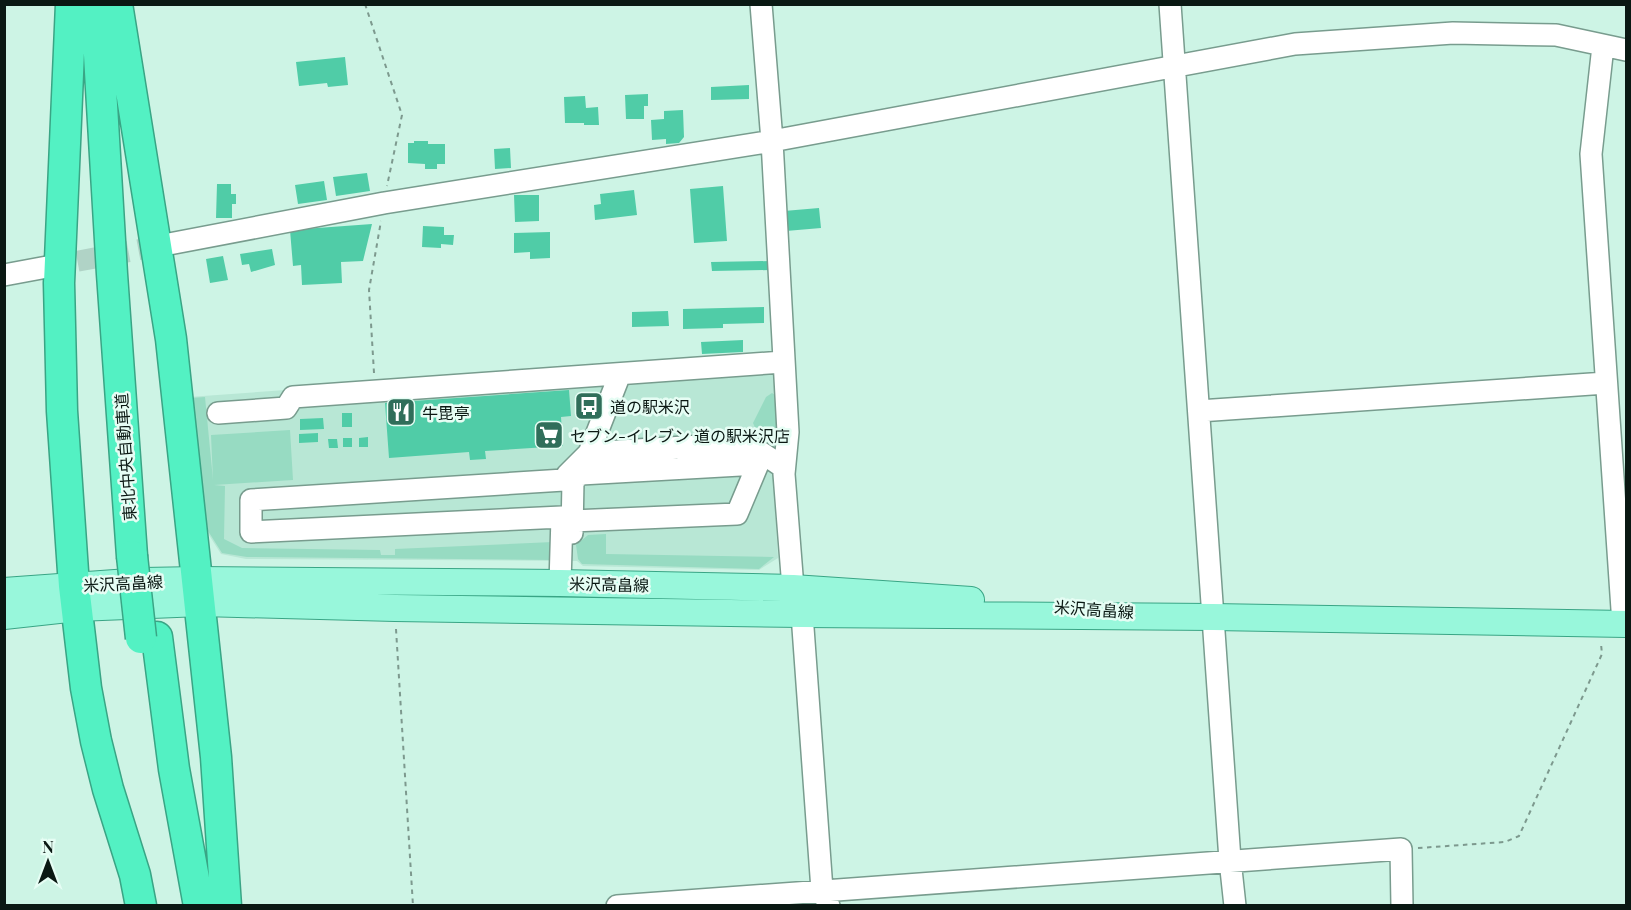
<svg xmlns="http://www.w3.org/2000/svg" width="1631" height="910" viewBox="0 0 1631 910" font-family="'Playfair Display','Noto Sans JP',serif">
<rect width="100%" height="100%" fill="#cdf4e5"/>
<!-- built -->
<path fill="#b8e7d5" d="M774,355l7,77 -8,42 5,84 -19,12 -176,-4 -6,-5 -331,-2 -25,-5 -14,-22 -18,-135z"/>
<!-- green -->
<path fill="#97dbc2" d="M772,393l4,3 3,35c-7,7 -15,8 -22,1l-4,-9 13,-26z
M205,397l8,83 -2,-45 79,-5 3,50 -79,5 11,1 -1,53 18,9 138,2 1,5h14v-6l158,-7v18l-306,-3 -25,-4 -14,-22 -18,-133z
M606,534v20l168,3 -15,12 -177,-5 -4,-5 -2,-14 12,-10z"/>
<!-- building -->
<path fill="#50cca7" d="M345,57l3,28 -20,2 -1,-4 -28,3 -3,-24z
M749,85v14l-38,1v-13z
M648,94v12h-4v13h-18l-1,-24z
M585,96l1,12 12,-1 1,18h-15v-2h-19l-1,-26z
M683,110l1,27 -5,6 -13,1v-5l-14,1 -1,-20 13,-1v-8z
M414,141h14v3h17v20h-8v5h-12v-5l-17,-1v-20h6z
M510,148l1,20 -16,1 -1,-20z
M367,173l3,18 -34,5 -3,-19z
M324,181l3,19 -29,4 -3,-19z
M217,184h14v10h5v10h-4v14h-16z
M723,186l4,55 -33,2 -4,-54z
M634,190l3,25 -42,5 -1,-15 7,-1 -1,-10z
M514,195h25v26l-24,1z
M819,208l2,20 -35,3 -2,-20z
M372,224l-9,37 -22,1 1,21 -40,2 -1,-20 -8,1 -3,-36z
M423,226l21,1v8h10l-1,10 -12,-1v4l-19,-1z
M550,232v26l-20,1v-7l-16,1v-20z
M272,249l3,16 -24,7 -2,-8 -7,1 -2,-11z
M223,256l5,24 -18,3 -4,-24z
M770,261v9l-58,1 -1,-9z
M764,307v16l-41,1v4l-40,1v-20z
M668,311l1,15 -37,1v-15z
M743,340v12l-41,2 -1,-12z
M569,390l2,26 -10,1 2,29 -78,5 1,8 -16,1 -1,-8 -80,6 -4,-55z
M342,413h10v14h-10z
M323,418l1,11 -24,1v-11z
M318,433v9l-19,1v-9z
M368,437v10h-9v-9z
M343,438h9v9h-9z
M328,439h9l1,9h-9z"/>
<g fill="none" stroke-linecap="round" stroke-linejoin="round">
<!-- minor-tunnel -->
<path stroke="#b0d3c6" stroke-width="21" stroke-dasharray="21 10" stroke-linecap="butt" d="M47,267l122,-23"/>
<!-- minor casing -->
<g stroke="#789c8e" stroke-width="24">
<path id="minor" d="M761,4l11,137 16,291 -4,42 9,114 9,26 20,276 7,16
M1170,4l60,856 5,46
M1603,46l-12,108 32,470
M169,244l215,-41 388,-62 523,-97 158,-11 103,2 70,15
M4,275l43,-8
M1199,411l407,-28
M218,413l68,-5 7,-11 490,-35
M589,453l31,-79
M687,454l69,-5 24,16
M567,475l22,-22 111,-7
M572,521l165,-7 21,-50 -177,10
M572,533l1,-52 12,-11
M560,583l2,-66 -311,15v-32l313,-20
M617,906l784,-57 1,57"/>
</g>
<!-- major casing -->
<g stroke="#39a585" stroke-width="28">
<path id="major" d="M4,591l139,-10 55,-1 362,3 233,5 178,12
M4,616l73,-8 124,-5 194,5 407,6 411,3 413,7"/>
</g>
<!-- highway casing -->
<g stroke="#39a585" stroke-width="33">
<path id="highway" d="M71,4l-12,279 3,128 12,175 12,102 10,53 12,48 27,86 6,31
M96,4l16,270 20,282
M117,4l54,335 45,418 10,149
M157,637l17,132 25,137"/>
</g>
<!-- path -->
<path stroke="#7d998e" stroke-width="2" stroke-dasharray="4.5 4.5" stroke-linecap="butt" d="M365,4l37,111 -15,71
M374,373l-5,-83 12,-69
M396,629l17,277
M1418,848l87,-6 14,-6 83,-182 -1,-10"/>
<!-- minor -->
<use href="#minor" stroke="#fff" stroke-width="21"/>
<!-- major -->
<use href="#major" stroke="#98f7db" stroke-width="26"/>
<!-- highway -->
<use href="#highway" stroke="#53f1c3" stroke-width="30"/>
<!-- highway-bridge casing -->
<g stroke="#39a585" stroke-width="33" stroke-linecap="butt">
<path id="highway-bridge" d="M132,556l9,82"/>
</g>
<!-- highway-bridge -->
<use href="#highway-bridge" stroke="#53f1c3" stroke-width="30"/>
</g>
<!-- icons -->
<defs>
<g id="bus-square" transform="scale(1.5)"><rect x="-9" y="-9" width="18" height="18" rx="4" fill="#306e5a" stroke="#e6fdf4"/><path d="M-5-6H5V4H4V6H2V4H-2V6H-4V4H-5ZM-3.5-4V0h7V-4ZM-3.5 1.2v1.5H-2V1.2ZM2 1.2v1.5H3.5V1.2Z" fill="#fff"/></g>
<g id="restaurant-square" transform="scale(1.5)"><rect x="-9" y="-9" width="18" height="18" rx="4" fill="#306e5a" stroke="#e6fdf4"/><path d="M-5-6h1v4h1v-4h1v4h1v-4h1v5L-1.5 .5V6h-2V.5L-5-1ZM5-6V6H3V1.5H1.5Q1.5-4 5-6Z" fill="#fff"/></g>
<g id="supermarket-square" transform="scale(1.5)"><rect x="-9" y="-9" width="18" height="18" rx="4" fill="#306e5a" stroke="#e6fdf4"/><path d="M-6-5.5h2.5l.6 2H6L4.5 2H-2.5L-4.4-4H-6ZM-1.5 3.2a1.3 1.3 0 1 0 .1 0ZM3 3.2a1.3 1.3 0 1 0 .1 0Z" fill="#fff"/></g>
</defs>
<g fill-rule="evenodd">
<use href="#bus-square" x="589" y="406"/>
<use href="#restaurant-square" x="401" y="412"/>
<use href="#supermarket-square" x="549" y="435"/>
</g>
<g text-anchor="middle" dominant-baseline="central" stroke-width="5" stroke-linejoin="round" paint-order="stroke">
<!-- poi labels -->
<g font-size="16" fill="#0a1813" stroke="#e6fdf4" text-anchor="start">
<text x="610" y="406">道の駅米沢</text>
<text x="422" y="412">牛毘亭</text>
<text x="570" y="435">セブン-イレブン 道の駅米沢店</text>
</g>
<!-- street labels -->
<g font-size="16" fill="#0a1813" stroke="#e6fdf4">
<text transform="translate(125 457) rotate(-94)">東北中央自動車道</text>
<text transform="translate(123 583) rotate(-3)">米沢高畠線</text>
<text transform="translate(609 584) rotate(1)">米沢高畠線</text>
<text transform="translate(1094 609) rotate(4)">米沢高畠線</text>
</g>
</g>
<!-- border -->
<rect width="1631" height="910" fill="none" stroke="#0a1813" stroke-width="12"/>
<!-- north arrow -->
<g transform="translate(48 862)" stroke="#e6fdf4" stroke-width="4.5" paint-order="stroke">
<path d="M0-4.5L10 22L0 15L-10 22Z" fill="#0a1813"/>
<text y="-9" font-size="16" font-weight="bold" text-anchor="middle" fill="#0a1813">N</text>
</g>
</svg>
